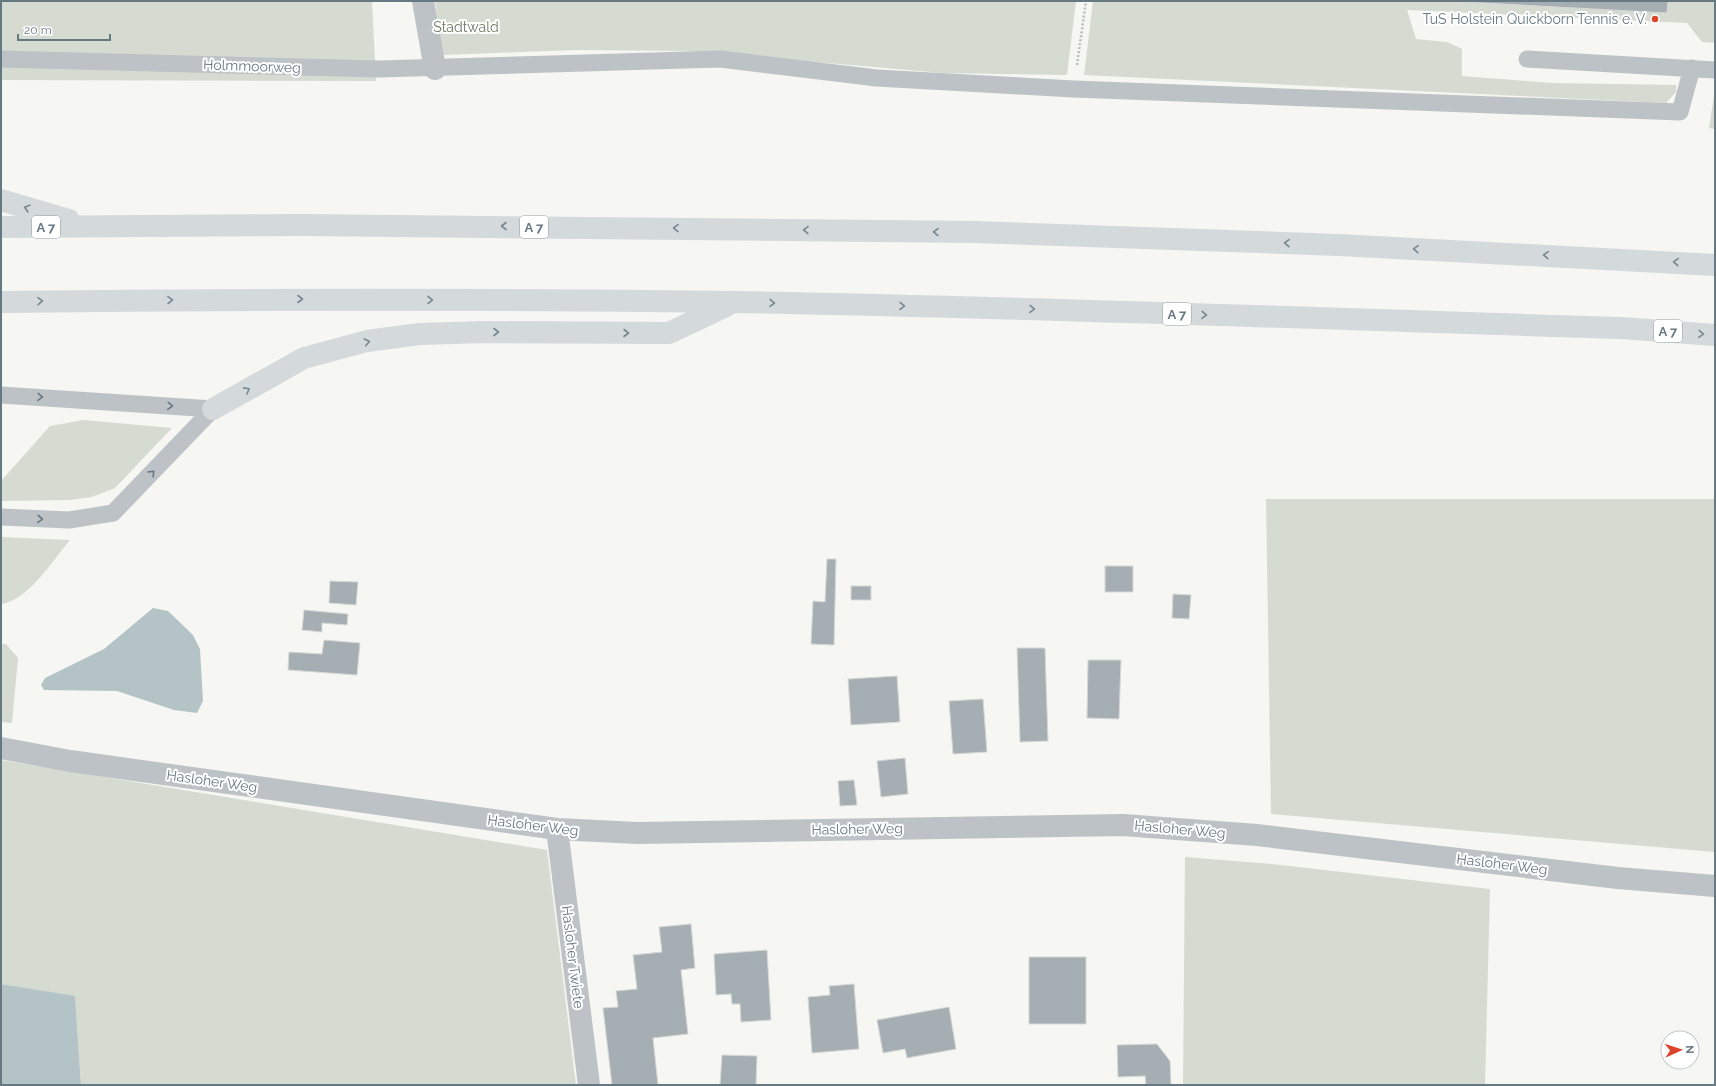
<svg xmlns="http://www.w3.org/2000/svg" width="1716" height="1086" viewBox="0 0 1716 1086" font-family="Raleway,sans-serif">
<rect width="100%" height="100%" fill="#f6f6f2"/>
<!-- green -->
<path fill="#d6dbd2" d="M1,1h371l4,80 -375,-1z
M435,1h641l-9,74 -125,-2 -253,-22 -113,-1 -134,5z
M1093,1h622v42l-13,-1 -15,-19 -280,-13 9,29 31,3 15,7v27l91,7 123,2v7l-10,11 -582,-28z
M1715,89v40l-6,-1z
M84,420l88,8 -57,60 -23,9 -23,3 -68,1v-20l49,-55z
M1266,499h449v353l-444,-38z
M1,537l69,3c-17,20 -42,61 -69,64z
M1,644h5l12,14 -6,65 -11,-1z
M1,760l546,90 29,235h-495l-6,-88 -74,-13z
M1185,857l87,7 218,25 -5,196h-302z"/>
<!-- water -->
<path fill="#b4c3c5" d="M153,608l15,3 25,24 7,14 3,52 -6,12 -23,-3 -57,-19 -73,-1 -3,-5 4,-7 59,-29z
M1,984l74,12 6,89h-80z"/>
<!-- building -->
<path fill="#a5afb3" stroke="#d7d7d5" d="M1446,1h222l-1,12z
M827,559h9l-2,86 -23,-1 2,-43 12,1z
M1105,566h28v26h-28z
M330,581l28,1 -2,23 -27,-2z
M851,586h20v14h-20z
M1173,594l18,1 -2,24 -17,-1z
M304,610l44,4 -1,11 -25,-2v9l-20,-2z
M324,640l36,3 -3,32 -69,-5 1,-18 33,2z
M1017,648h28l3,93 -28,1z
M1088,660h33l-2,59 -32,-1z
M897,676l3,46 -49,3 -3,-46z
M983,699l4,53 -34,2 -4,-53z
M905,758l3,36 -27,3 -4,-36z
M854,780l3,25 -17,1 -2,-25z
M691,924l4,44 -14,2 7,64 -35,4 5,47h-46l-9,-77 15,-1 -2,-16 21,-2 -4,-34 29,-3 -3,-25z
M767,950l4,70 -30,2 -1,-18h-8l-1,-10 -15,1 -2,-41z
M1029,957h57v67h-57z
M854,984l5,65 -47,4 -4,-56 22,-2 -1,-9z
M949,1007l7,42 -49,9 -2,-9 -22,4 -6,-33z
M1157,1044l13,17 1,24h-25l-1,-9 -27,1 -1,-32z
M722,1055l35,1 -1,29h-36z"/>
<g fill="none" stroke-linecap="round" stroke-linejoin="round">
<!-- path -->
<path stroke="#b9bcbe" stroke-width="2.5" stroke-dasharray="2 2" stroke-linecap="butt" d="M1077,65l9,-64"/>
<!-- service -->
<path stroke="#bcc2c5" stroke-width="17" d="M1,59l378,10 341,-10 157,19 197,11 606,23 12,-44
M1527,59l188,11
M1,395l212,14
M1,517l68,3 44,-7 100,-104"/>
<!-- minor -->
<path stroke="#bcc2c5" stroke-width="22" d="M423,1l12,68
M1,748l69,13 487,68 80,4 486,-8 134,10 361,43 97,8
M557,829l32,256"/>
<!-- motorway -->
<path stroke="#d4d9dc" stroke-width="22" d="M1,200l68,20
M1,227l302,-2 672,7 364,13 376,20
M1,302c244,-3 488,-3 733,0 295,5 591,17 887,26l94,7
M213,409l91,-51 63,-17 53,-7 65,-2 184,1 59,-28"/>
</g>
<!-- one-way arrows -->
<defs><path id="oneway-chevron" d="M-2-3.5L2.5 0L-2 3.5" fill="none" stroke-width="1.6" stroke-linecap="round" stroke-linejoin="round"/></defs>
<g stroke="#768790">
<use href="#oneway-chevron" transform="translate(27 208) rotate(-164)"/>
<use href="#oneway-chevron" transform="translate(504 226) rotate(-180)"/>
<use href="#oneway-chevron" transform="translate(676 228) rotate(-179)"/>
<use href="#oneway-chevron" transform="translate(806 230) rotate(-179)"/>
<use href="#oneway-chevron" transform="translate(936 232) rotate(-179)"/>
<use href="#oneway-chevron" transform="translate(1287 243) rotate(-178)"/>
<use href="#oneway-chevron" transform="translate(1416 249) rotate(-177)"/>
<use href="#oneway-chevron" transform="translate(1546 255) rotate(-177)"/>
<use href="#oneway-chevron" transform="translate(1676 262) rotate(-177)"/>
<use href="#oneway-chevron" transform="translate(300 299)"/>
<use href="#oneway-chevron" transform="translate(170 300) rotate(-1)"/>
<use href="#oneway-chevron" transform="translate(430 300) rotate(1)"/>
<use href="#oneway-chevron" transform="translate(40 301) rotate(-1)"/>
<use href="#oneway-chevron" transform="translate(772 303) rotate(1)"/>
<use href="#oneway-chevron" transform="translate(902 306) rotate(1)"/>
<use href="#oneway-chevron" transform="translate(1032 309) rotate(2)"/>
<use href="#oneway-chevron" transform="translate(1204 315) rotate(2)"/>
<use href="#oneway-chevron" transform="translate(496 332)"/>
<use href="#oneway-chevron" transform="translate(626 333)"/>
<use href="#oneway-chevron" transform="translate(1701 334) rotate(4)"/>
<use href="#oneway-chevron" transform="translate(367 342) rotate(-11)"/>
<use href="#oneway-chevron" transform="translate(247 390) rotate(-29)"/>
</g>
<g stroke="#667983">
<use href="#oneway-chevron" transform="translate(40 397) rotate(3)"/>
<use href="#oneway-chevron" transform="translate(170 406) rotate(4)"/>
<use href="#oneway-chevron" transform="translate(152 473) rotate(-46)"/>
<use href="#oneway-chevron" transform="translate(40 519) rotate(2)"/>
</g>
<!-- markers -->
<circle fill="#dd422b" stroke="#fff" stroke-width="1.5" cx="1655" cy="19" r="4"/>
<g text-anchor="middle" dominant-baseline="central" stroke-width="4" stroke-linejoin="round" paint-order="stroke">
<!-- shield labels -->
<g fill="#fff" stroke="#94a1a8" stroke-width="1">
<rect x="32" y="216" width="28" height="22" rx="3"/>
<rect x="520" y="216" width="28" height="22" rx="3"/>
<rect x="1163" y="303" width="28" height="22" rx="3"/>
<rect x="1654" y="320" width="28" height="22" rx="3"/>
</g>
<g font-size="13" font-weight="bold" fill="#667983">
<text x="46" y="227">A 7</text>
<text x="534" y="227">A 7</text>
<text x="1177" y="314">A 7</text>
<text x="1668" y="331">A 7</text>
</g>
<!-- poi labels -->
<g font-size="14" fill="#667983" stroke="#fff" text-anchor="end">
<text x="1647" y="19">TuS Holstein Quickborn Tennis e. V.</text>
</g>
<!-- park labels -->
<g font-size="14" fill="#6b7a64" stroke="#fff">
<text x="466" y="27">Stadtwald</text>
</g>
<!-- street labels -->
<g font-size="14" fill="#667983" stroke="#fff">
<text transform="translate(252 66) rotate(2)">Holmmoorweg</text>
<text transform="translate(212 781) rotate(8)">Hasloher Weg</text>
<text transform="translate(533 825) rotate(7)">Hasloher Weg</text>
<text transform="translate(857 829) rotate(-1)">Hasloher Weg</text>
<text transform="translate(1180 829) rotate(5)">Hasloher Weg</text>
<text transform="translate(1502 864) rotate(7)">Hasloher Weg</text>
<text transform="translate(573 957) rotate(83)">Hasloher Twiete</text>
</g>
</g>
<!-- border -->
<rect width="1716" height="1086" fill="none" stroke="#667983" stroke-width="4"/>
<!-- north arrow -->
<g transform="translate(1680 1050) rotate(87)"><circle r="19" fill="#ffffff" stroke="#c2c9cd"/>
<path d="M0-3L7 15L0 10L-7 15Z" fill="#dd422b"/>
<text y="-6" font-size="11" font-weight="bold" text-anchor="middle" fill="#667983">N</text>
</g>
<!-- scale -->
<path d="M18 34v6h92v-6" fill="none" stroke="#667983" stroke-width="2"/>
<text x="24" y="34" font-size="12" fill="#667983" stroke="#ffffff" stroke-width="3" paint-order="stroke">20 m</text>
</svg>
